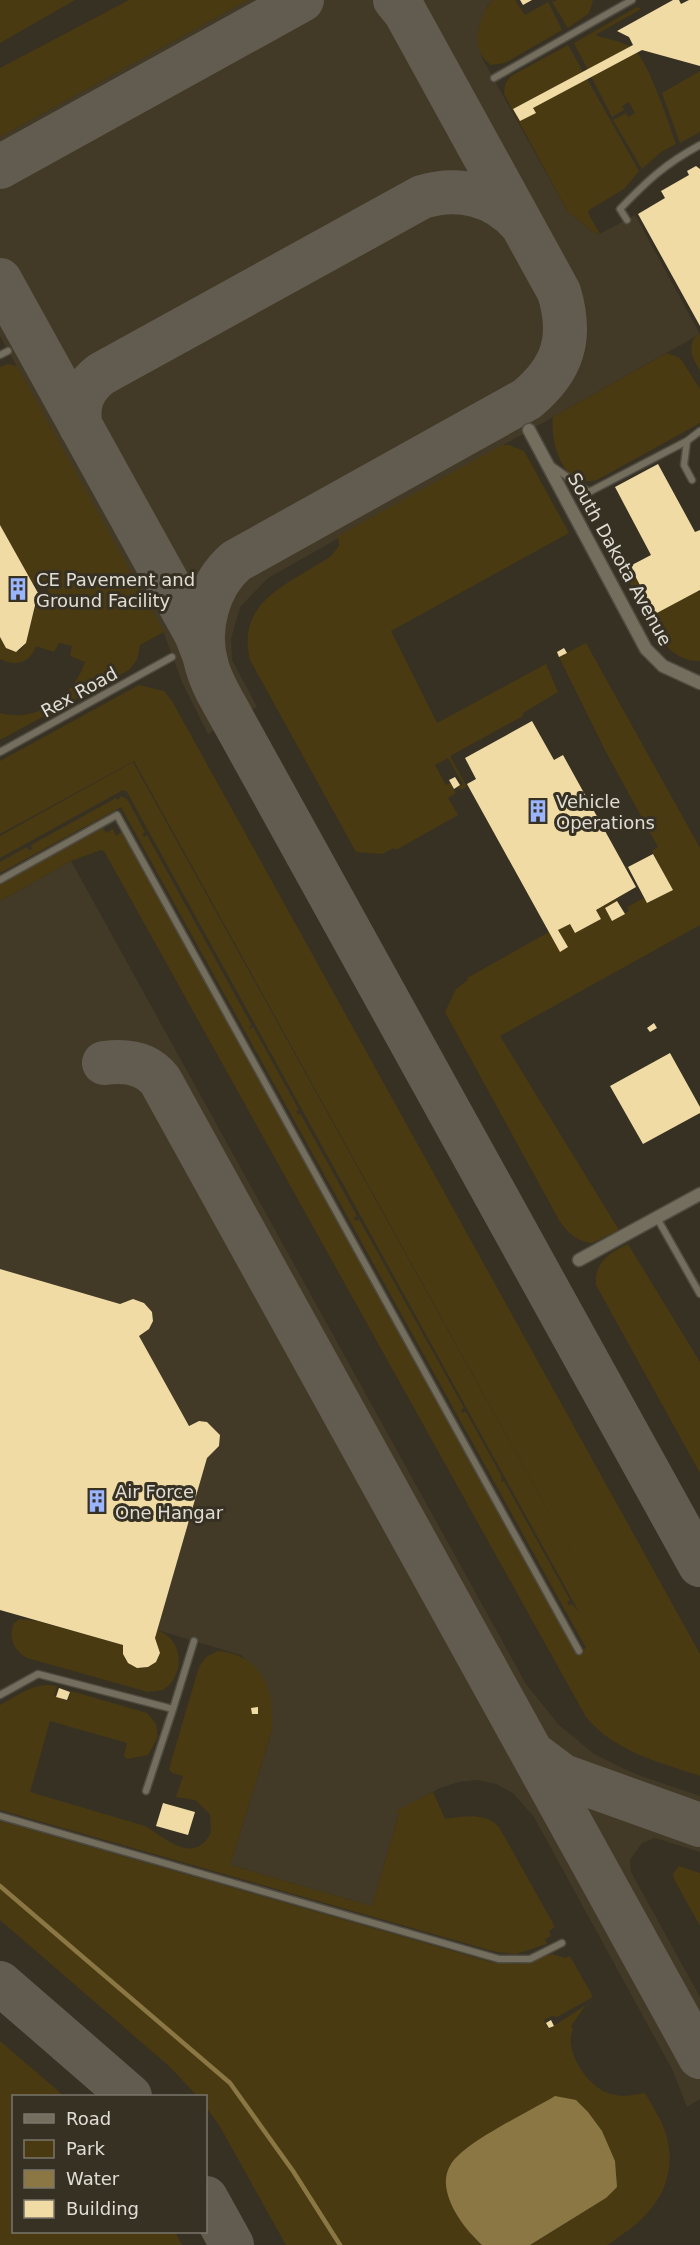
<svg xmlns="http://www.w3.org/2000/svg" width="700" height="2245" viewBox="0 0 700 2245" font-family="'DejaVu Sans',sans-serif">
<rect width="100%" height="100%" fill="#373124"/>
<!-- built -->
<path fill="#423a27" d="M248,0h245l-6,7 -9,24 4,27 86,154 30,23 37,-20 65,119 -432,244 -28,29 -9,32 1,21 25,47 -49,27 -26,-52 -18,-49 -164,-297v-199z
M71,861l455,823 32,40 36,30 41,20 65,22v56l-45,-14 -13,5 -12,17 1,12 69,125v102l-13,8 -14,-36 -139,-254 -21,-24 -17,-9 -19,-4 -18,2 -19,6 -43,23 2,3 -27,92 -142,-41 42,-135 -9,-52 -22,-23 -84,-25 50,-172 12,-11 1,-12 -13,-13 -8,-1 -10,5 -50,-90 10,-7 4,-8 -1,-9 -8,-9 -11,-4 -13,5 -120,-35v-368z"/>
<!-- green -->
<path fill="#493a11" d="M0,0h75l-75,43z
M129,0h119l-248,137v-69z
M493,0h22l10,15 23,-13 14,28 -57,33 -14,2c-22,-15 -13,-49 2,-65z
M557,0h35l1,1 -4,12 -21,15 -16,-26z
M637,7l4,2 -46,26c11,4 26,6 36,12 16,9 38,76 45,97l-15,8 -19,17 -29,-49 13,-7 2,4 7,-4 -6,-11 -7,4 2,4 -12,7 -38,-74z
M568,45l71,126 -15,18 -35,21 -1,3 12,21 -2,1 -30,-23 -64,-118 1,-10 6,-8z
M700,71v61l-20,11 -18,-50z
M700,334v36c-7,-10 -12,-20 -6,-32z
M667,353l13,5 20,31v34l-103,57c-35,9 -47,-38 -44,-63z
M8,364l9,2 147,266 -24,13 -3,15 -8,10 -129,70v-27c38,10 73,-16 85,-51l-15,-6 2,-10 -13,-3 -5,9 -18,-6c-6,17 -20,21 -36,13v-21l9,12 11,1 6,-8 11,-43 12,-8 -7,-12 -9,4 -33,-59v-158z
M502,445h7l15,6 45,82 -178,98 46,92 109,-59 12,28 -35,21v3l-73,40 17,31 -7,3 -2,-3 5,-3 -15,-26 -13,7 11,20 4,-2 6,10 -8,5 10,17 -62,35 -2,-2 -12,6 -26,-2 -106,-192c-15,-60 42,-77 81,-104l8,-10 -1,-10z
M630,566l15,29 -7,2 -16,-27z
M697,591l3,2v68c-33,1 -45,-33 -59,-57l6,-5 8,15z
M586,643l114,205v77l-200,111 119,194 -27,13c-15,-1 -25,-11 -33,-23l-114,-208 11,-23 12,-9 -1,-2 82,-46 11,19 8,-4 -10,-17 12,-6 5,9 26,-14 -5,-9 20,-11 1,2 -12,7 7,13 17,-10 -2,-4 17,-9 4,5 24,-13 -20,-39 6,-4 -52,-95 -47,-95z
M139,685l25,6 8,10 528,953v122c-41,-14 -85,-24 -114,-59l-482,-866 -3,-1 -30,11 -71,40v-16l103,-57 3,5 7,-4 3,7 6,-4 454,821 10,-5 -465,-841 -121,66v-11l27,-15 2,3 3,-1 -1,-4 85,-47 2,2 3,-4 6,3 18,33 -3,2 2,3 3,-2 104,189 -2,5 4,-2 46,83 -3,1 2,4 2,-2 57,103 -3,2 2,3 3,-2 105,189 -3,2 1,3 4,-1 36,65 -1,5 3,-1 66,119 -3,2 2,3 3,-1 7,8 -452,-820 -4,-2 -123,68v-22l133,-74 465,839 -464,-840 -134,73v-73z
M628,1244l72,118v111l-104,-188c-2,-22 14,-33 32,-41z
M20,1619l17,2 86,24 2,14 12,9c12,1 20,-4 23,-15l-5,-15 2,-8c27,9 29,45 6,60l-15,2 -121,-34c-14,-8 -19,-20 -13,-35z
M218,1651c44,4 57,39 54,79l-42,135 142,41 27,-92 -3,-3 37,-19 12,27c18,-3 41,-7 54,8l56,100 -6,4 2,5 -6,3 2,5 -31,10 -20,-2 -496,-142v-105c19,-10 35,-24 57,-19l-3,10 14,5 3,-10 76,22 9,11 2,13 -10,18 -21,4 -3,-3 3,-13 -77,-22 -20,71 115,34c19,11 50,41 66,6l-1,-18 -15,-14 -19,-3 7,-21 -11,-3 -3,-4 30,-102 7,-10z
M0,1821l491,141 29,2 32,-10 13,4 5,-2 23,41 -36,20 -5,-1 -8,4 5,9 37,-24 -15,21 2,3c-10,22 15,57 35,64 13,5 25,2 37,0 8,14 18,29 22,45 11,40 -12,75 -44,96 -5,3 -11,9 -16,11 -13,0 -61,0 -77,0l76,-47 -135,37 11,10h-196l-67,-120 -13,-18v-11h-9l-27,-29 -170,-147z
M679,1866l21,7v53l-25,-45 -2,-7z
M0,2041l64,55h-50v136h161l7,13h-182z"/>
<!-- water -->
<path fill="#8b7744" d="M555,2096l21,4 12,12 14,19 13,30 2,26 -11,11 -76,47h-48c-19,-17 -48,-55 -31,-81 15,-23 78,-52 104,-68z"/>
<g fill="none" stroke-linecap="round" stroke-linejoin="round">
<!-- stream -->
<path stroke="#8b7744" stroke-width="4.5" d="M0,1886l230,197 63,88 47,74"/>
<!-- taxiway -->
<path stroke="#625c50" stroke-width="44" d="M395,0l10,12 154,280c14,46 4,77 -32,107l-291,162c-28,24 -40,69 -29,105 5,19 17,37 26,54l467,845
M0,167l302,-167
M0,280l196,354 8,21
M81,427c-5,-23 2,-39 20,-53l321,-177c36,-11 74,-3 99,27
M104,1063c21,-3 42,-1 56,17l540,977
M535,1755l28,21 137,49
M0,1983l130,113
M206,2198l26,47"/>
</g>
<!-- building -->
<path fill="#f1dba5" d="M520,0h12l-9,5z
M673,0h6l2,4 8,-4h11v66l-58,-16 -109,58 3,5 -16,8 -7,-12 120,-64 -4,-8 -12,-6z
M696,166l4,3v157l-62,-112 27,-16 -4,-7 28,-16 -2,-4z
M658,464l37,68 5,-2v60l-45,24 -25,-48 21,-11 -36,-68z
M0,525l38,68 -12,50 -10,9 -10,-4 -6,-11z
M564,648l3,5 -8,4 -2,-5z
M532,721l22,39 9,-5 73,132 -40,23 5,9 -26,14 -5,-9 -12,6 10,17 -8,5 -93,-168 9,-5 -11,-21z
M455,777l5,8 -6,4 -5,-9z
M653,854l20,36 -26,13 -19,-36z
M617,901l8,13 -13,7 -7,-13z
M654,1023l3,5 -7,4 -3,-4z
M670,1053l30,54v6l-57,31 -33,-58z
M0,1269l120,35 13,-5 11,4 8,9 1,9 -4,8 -10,7 50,90 10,-5 8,1 13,13 -1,11 -12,12 -52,180 5,15 -4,9 -8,5 -11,1 -9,-5 -5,-9v-9l-123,-35z
M59,1688l11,4 -3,8 -11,-3z
M258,1707v7h-6l-1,-6z
M163,1803l32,9 -7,23 -32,-9z
M551,2020l3,6 -5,2 -3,-5z"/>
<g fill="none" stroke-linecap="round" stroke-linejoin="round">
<!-- lane casing -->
<g stroke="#504c41" stroke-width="9">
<path id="lane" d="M494,78l138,-78
M627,220l-7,-11c28,-29 45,-45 80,-64
M0,355l8,-4
M552,466l37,26 98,-51
M692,480l-8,-15 3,-24 13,-10
M0,752l172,-95
M0,880l117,-65 462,836
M657,1218l43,76
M0,1695l38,-21 135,35 -27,82
M173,1709l21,-68
M0,1816l499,143h31l32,-16"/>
</g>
<!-- street casing -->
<g stroke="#504c41" stroke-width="15">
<path id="street" d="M529,430l117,219 17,17 37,17
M579,1260l121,-66"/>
</g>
<!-- lane -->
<use href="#lane" stroke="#746e5f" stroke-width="6"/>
<!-- street -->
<use href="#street" stroke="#746e5f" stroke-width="12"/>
</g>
<!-- icons -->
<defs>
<g id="building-bare" transform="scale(1.8)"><path d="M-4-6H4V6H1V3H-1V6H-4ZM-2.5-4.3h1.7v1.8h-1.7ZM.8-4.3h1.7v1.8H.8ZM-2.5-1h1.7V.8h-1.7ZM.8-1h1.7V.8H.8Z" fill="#9ab5fd" stroke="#373124" stroke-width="2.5" paint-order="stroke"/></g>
</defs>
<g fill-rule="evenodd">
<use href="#building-bare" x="18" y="589"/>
<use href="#building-bare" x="538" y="811"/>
<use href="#building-bare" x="97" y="1501"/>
</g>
<g text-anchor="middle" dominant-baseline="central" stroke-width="6" stroke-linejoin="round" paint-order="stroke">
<!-- street labels -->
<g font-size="18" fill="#e0ddd5" stroke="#373124">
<text transform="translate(620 559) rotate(61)">South Dakota Avenue</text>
<text transform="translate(79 692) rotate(-29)">Rex Road</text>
</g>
<!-- poi labels -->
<g font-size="18" fill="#e0ddd5" stroke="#373124" text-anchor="start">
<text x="36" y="579">CE Pavement and<tspan x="36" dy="21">Ground Facility</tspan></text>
<text x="556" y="801">Vehicle<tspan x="556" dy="21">Operations</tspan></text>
<text x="115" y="1491">Air Force<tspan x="115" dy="21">One Hangar</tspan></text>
</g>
</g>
<!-- legend -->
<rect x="12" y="2095" width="195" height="138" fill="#373124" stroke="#7b766b" stroke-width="1.5"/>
<rect x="24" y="2114" width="30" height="9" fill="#746e5f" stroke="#7b766b" stroke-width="1.5"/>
<text x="66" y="2125" font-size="18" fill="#e0ddd5">Road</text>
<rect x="24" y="2140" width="30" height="18" fill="#493a11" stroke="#7b766b" stroke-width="1.5"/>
<text x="66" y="2155" font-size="18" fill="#e0ddd5">Park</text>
<rect x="24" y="2170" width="30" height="18" fill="#8b7744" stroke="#7b766b" stroke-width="1.5"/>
<text x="66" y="2185" font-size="18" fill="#e0ddd5">Water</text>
<rect x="24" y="2200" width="30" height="18" fill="#f1dba5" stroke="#7b766b" stroke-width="1.5"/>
<text x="66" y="2215" font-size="18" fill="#e0ddd5">Building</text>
</svg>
